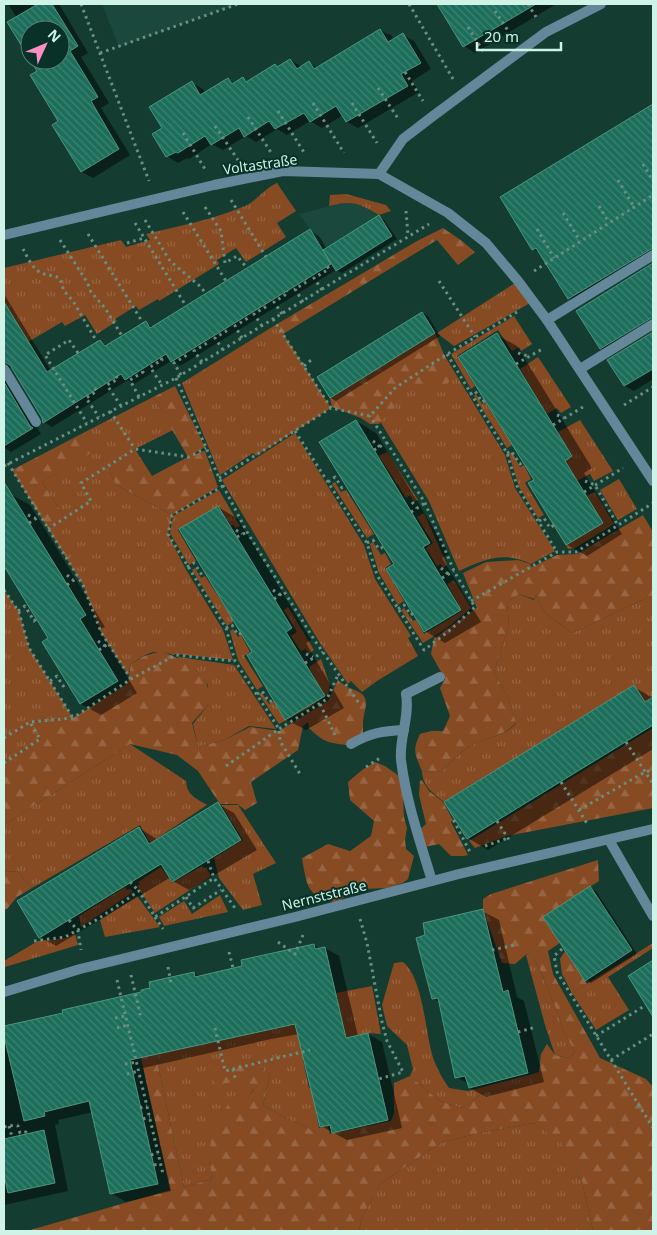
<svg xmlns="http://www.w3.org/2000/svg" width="657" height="1235" viewBox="0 0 657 1235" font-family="'Noto Sans',sans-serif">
<defs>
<pattern id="grass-tufts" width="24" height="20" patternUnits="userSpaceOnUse" patternTransform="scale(1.25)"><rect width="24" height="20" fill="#874b23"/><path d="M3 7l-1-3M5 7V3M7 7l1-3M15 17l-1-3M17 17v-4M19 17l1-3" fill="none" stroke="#976543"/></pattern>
<pattern id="forest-firs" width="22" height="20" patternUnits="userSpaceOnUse" patternTransform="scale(1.25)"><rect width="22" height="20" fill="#874b23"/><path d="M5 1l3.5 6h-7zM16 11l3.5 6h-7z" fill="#976543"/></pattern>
<pattern id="building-back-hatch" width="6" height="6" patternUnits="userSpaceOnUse" patternTransform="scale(1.25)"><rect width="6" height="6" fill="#1c6e5a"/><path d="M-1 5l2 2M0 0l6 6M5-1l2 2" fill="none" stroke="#3c8372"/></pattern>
</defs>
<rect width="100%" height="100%" fill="#143c31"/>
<!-- built -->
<path fill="#1b483c" d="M102,4h136l-119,43z
M346,202l18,4 15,9 13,21 -56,35 -26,-42 -11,-15z"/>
<!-- grass -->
<path fill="url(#grass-tufts)" d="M277,183l19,28 -19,12 9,14 -40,25 -10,-14 -19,12 2,4 -60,37 -1,-2 -19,11 -3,-4 -21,13 2,2 -20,13 -12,-19 -20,11 -3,-4 -34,20 -24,-40v-34l117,-28 5,7 24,-7 -4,-6c34,-8 68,-15 99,-28 12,-5 17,-16 32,-23z
M346,194l40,11 5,6 -12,4c-20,-12 -27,-15 -50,-9l1,-11z
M518,281l14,21 -78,44 -17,-13z
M514,316l18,28 -11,7 -2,-4 -7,4 -14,-21 -41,26 18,30 -4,3 -20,-35z
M277,324l54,84 -75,48 -3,-3 -33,22 -38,-92z
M432,335l73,120 10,33 40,63 -24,13c-26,-13 -46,-5 -72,7l-30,-70 -73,-119z
M538,357l33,50 -10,6 -4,-5 -10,6 -27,-45z
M476,394l6,10 3,-2 27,43 -5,3 -33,-52z
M153,397l20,33 -38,19 -28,18 9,18 56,30 -4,19 17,34 38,62 10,30 -57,-6 -3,1c-19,-7 -26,-2 -42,9l-3,11 -27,-43 -18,-47 -35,-56 17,-11 -23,-36 53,-32 -10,-18z
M580,420l33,51 -19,10 -4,-7 -13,7 -12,-20 7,-5 -14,-24z
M295,433l69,112 11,34 36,57 -3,2 10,18 -41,25 -15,11 -11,-11 -3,3 -28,-41 -98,-163z
M387,452l31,48 -4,2 -4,-7 -4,3 -27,-42z
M512,452l8,15 4,-2 7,14 -6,4 19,32 -6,3 -19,-31 -10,-33z
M619,479l18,30 -19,11 -18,-30z
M335,482l6,10 5,-2 28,44 -7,4 -35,-54z
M219,490l21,36 -5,2 -1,-3 -3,1 -12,-20 -41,24 18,31 -7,4 -19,-32 3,-17z
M595,492l19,32 -39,24 -7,1 -2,-4 36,-22 -15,-27z
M424,513l23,52 -4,3 -2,-4 -4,2 -11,-18 7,-5 -16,-26z
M373,542l8,13 4,-2 6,11 -6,4 19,33 -6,4 -19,-32 -9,-29z
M195,568l6,10 4,-2 29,45 -7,5 -35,-56z
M454,580l17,28 -24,20 -24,15 -22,-33 3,-2 9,13 3,-1 8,14 38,-23 -15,-27z
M4,590l15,22 10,36 44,70 -42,4 9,17 -36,24z
M519,594l15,6 2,-5 8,17 28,21 81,-38v102l-8,5 -11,-17 -190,117c-12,-10 -21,-15 -22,-31l19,1c10,-10 21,-22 33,-28 15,-7 30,-8 42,-20l-8,-26 -14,-26 15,-48 -2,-21z
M288,607l26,43 -5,4 -3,-5 -5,2 -10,-15 6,-4 -13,-22z
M233,629l5,8 3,-2 9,17 -6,4 19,30 -6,4 -19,-30 -8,-29z
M179,657l55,8 42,64 -27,-3 -25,14 -26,7 -5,-23 15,-19v-20l-12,-15 -19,-12z
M321,659l9,26 -2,9 -19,14 -30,16 -20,-30 3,-1 7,11 4,-3 12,18 39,-23 -15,-29z
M130,744l56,37c1,15 10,17 21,24l-57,38 -10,-18 -108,63 -15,-17 -13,1v-47z
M221,805h17l38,58 -23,11 9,31 -19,5 -24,-32 -5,-20 29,-18z
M202,866l2,2 2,-1 5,9 -56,37 -18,-27 3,-2 -2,-2 23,-15 11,16z
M125,887l2,3 3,-1 3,3 -52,35 -2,-11z
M220,895l8,17 -64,14 -5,-9 25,-16 8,13z
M137,896l23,31 -55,10 -5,-17z
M75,934l3,11 -73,22 -1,-6 34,-20 28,-3z
M653,943v5l-45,29 21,33 -33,20 -24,-37z
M529,952l10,15 21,52 2,10 13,23 -6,6 -14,-3 -10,-30 -19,-70z
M403,962c19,15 22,64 28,88 3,14 10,26 18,38l19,3 61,-16 3,10 -49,8 -21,15 -22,-7 -30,-25 3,-7 -6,-24 -20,-19 -5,-21 12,-42z
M372,986l9,48 -13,-1 -59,13 -6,14 6,28 9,-2 4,14 -8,2 5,26 9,-2 2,9 -11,1 -13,-10 -21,-8 -22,-13 7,-30 -20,-17 -17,20 21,10 -45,72 3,19 -28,8 -31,-145 185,-43 -2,-6z
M533,1123l28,18 21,40 11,50h-234l3,-14 18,-33 62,-42 42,-10z"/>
<!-- forest -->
<path fill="url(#forest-firs)" d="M443,228l19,13 13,11 -17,13 -21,-25 -154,94 -6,-10 140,-83z
M435,333l18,43 -8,11 -2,6 -16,-8 -15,-1 -10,4 -9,12 2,7 -16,17h-9l-9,-6 -29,-11 -2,-9z
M175,386l30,61 -13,8 13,-4 13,36 -46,28 -56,-30 -9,-18 28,-18 17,27 36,-19 -35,-60z
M85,432l11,18 -54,32 23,36 -17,11 -36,-59z
M643,515l10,17v63l-81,38 -28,-21 -8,-17 -2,4 -15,-5 -12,9 2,21 -15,48 14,26 8,25c-12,13 -27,14 -42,21 -12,6 -23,18 -33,28l-19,-1c-7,-17 -10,-20 -2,-37l11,-3h12l7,-15 -10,-28 5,-9 -14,-25 3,-16 43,-30 -14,-35 23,-11 32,-2 12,4 2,3 25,-12 20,-1z
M161,651c15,6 40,17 46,34 2,6 1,14 1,20l-16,18 6,24 26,-7 26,-13 29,4 49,-30 10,-21c7,7 13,8 21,12 12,7 5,18 4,29 0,4 0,8 0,12l-17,12c-18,-2 -24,-4 -37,-17l-1,-6 -5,4 -5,24 -47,32 6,21 -12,7 -8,-6h-17l-22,-33 -21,-16 -47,-11 -126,81v-62l36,-24 -10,-17 43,-4 54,-34 4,-20 13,-8z
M653,728v80l-146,28 -32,12 -6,-7z
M375,762l10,4 17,12 2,39 3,11 -2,12 1,9 8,7 -6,23 -5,4 -16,5 -23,1 -8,-4 -6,4 -11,14c-32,-5 -32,-16 -37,-45l26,-14 22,7 21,-15 3,-15 -24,-21 -2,-18 14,-12z
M422,780l7,11 14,11 10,18 -2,2 17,33 -4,1h-13l-12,-12 -14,3 -6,-17 7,-6 -7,-29 1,-14z
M598,860l1,21 -56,36 17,26 -12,8 5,23 47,84 46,21 7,8v144h-60l-11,-50 -21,-39 -28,-19 -49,9 -42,10 -62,42 -18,33 -3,14h-332l143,-41 -36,-164 19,16 31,145 28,-8 -3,-19 3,-33 19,-26h14l9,-12 -17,-8 -20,4 -7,-7c7,-14 26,-16 40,-20l20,17 -7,30 22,13 21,8 13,10 72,-15 3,-8v-30l16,-7 30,25 22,7 21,-15 48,-8 -2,-10 10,-3 2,-18 6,-10 8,11 14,3 6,-6 -13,-23 -2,-10 -21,-52 -10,-15 -14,12 -13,-1 -19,-53v-11l8,-5z
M17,871l15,17 -15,9 -10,12 -3,1v-38z
M565,951l22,33 -15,9 -10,-19 -2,-15z"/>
<!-- shadow -->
<path fill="#0007" d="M8,4h51l29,49 -7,4 28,46 -8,5 29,47 -37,23 -11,-6 -44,-100 -7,-12h29v-30h-30v28l-13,-40z
M438,4h118l-81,49 -11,-7z
M380,30l12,6 2,4 9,-5 11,6 17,28 -19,12 7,11 -61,36 -11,-6 -4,-7 -21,13 -12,-7 -23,14 -10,-6 -21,13 -10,-6 -23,14 -11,-6 -23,15 -2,-1 -9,5 -11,-7 -3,-27 28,-46 11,6 2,5 23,-14 7,4 8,-6 5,4 42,-22 12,7 7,-4 9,5z
M653,105v82l-2,2 2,4v64l-75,46 -9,-5 -29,-45 -7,-4 -31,-52z
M379,217l5,3 13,19 -55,34 -6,-3 -156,96 -9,-5 -37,23 -6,-4 -76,47 -8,-5 -32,-55 -3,1 -3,10 35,56 -30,18 -7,-5v-153l47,77 49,-30 8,5 38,-23 7,4 157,-96 9,5 8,13z
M653,264v62l-43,27 -9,-5 -24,-37z
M423,313l5,3 12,20 -104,65 -5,-3 -12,-20z
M653,333v46l-19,12 -9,-5 -16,-25z
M497,335l20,11 75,122 -8,5 38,61 -35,22 -21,-12 -30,-64z
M356,421l20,12 73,121 -7,4 39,64 -36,21 -20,-12 -30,-66z
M10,494l20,11 75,122 -6,3 38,63 -36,22 -20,-11 -31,-65 -46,-76v-65z
M218,507l20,12 73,121 -5,3 38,65 -38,22 -21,-11 -31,-67z
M634,687l19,11v51l-165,101 -20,-12z
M218,804l16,9 23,37 -68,40 -16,-9 -2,-4 -115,69 -16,-9 99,-109 16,10 2,3z
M590,888l6,3 41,63 -46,29 -5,-3z
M482,911l17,9 18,77 7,4 20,81 -58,15 -16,-9 -1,-4 -13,-7 -15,-74 -8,-5z
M314,945l7,4 4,-1 14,8 19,80 10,-2 14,8 20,86 -55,12 -26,-14 -22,-92 -28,5 -128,29 28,123 -45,11 -15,-9 -18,-81 -35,8 1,4 -4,1 13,66 -64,14v-167l1,-1 -1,-9 61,-14 78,-21 51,-20 7,4 43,-10z
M653,962v52l-23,-38z"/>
<!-- building -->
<path fill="url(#building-back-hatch)" stroke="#4b957f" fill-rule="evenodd" d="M38,4h14l26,42 -8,5 28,46 -7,4 28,48 -38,23 -29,-47 6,-4 -28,-46 7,-4 -30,-49zM30,30h30v30h-30z
M437,4h99l-73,43z
M380,29l8,13 15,-9 18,30 -20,11 7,12 -62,36 -10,-16 -26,16 -6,-9 -29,16 -6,-8 -25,16 -5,-9 -28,17 -6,-9 -27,17 -2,-1 -10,5 -14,-23 10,-6 -13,-21 43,-26 8,14 28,-17 4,6 11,-7 3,5 29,-18 2,3 13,-8 7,10 12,-8 5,8z
M653,104v144l-85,51 -32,-51 -4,2 -32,-53z
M379,215l13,21 -56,35 -13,-21z
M310,229l21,35 -160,98 -5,-8 -41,26 -4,-6 -78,49 -1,-5 -32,-53 -6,-3v-60l43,70 53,-32 5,6 41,-25 4,7z
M653,263v54l-53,32 -24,-38z
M422,312l13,21 -105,65 -13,-21z
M653,332v37l-29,17 -17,-26z
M497,333l75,123 -7,5 38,62 -37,22 -38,-62 6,-3 -76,-123z
M4,382l26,44 3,2 -29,18z
M356,420l74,123 -7,4 38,63 -37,22 -38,-63 8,-5 -75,-122z
M4,482l82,133 -6,4 38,62 -38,23 -38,-62 6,-4 -44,-72z
M218,506l74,122 -6,4 39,64 -40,24 -38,-65 5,-3 -73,-123z
M634,685l11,17 8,-5v28l-186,114 -23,-37z
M218,802l23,38 -69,42 -11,-18 -122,74 -22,-37 122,-74 10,17z
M590,886l42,64 -47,31 -42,-64z
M483,909l20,83 5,-2 20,83 -59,15 -4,-12 -10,2 -17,-80 -6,1 -16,-61 9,-3 -2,-12z
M314,944l1,5 10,-2 21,91 22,-5 20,87 -56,13 -2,-8 -10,2 -25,-103 -165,36 28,124 -48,10 -21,-93 -45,11 1,4 -21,5 -20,-85v-10l59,-13 -1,-3 79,-18v-2l9,-2 -1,-6 45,-10 1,5 47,-11 -1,-6z
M653,960v57l-25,-41z
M44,1130l11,53 -47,10 -4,-18v-36z"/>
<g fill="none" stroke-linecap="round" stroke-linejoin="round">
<!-- path -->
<path stroke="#698f83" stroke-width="3" stroke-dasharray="2.5 4" stroke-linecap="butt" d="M81,4l68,177
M409,4l44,75
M528,4l8,13
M495,11l16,24
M468,27l17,27
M100,53l138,-49
M405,72l18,29
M378,88l21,32
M313,103l31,50
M352,103l25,40
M278,111l27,43
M248,117l24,37
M215,126l23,34
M183,133l22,36
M643,164l10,17
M618,180l16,27
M231,200l35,57
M599,206l10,17
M205,207l16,24 4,32 12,-7 10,12
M406,211l2,25
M183,212l43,69
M563,213l17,28
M145,220l25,41 31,26 5,7
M135,223l51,83
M537,229l17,29
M88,234l55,89
M60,240l27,42 4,10 14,16 17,28
M127,243l17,-5
M23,249c5,9 10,22 21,25 7,2 11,1 16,5l4,12 9,10 24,41
M534,271l119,-76
M439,281l36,56
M322,290l-8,-12 15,-9 -2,-3
M303,302l-8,-13 13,-8 -2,-2
M282,314l-8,-12 14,-9 -1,-2
M273,319l58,89 39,8 25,-28 49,-32 73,-44
M262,326l-8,-12 13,-8 -1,-2
M242,338l-7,-12 13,-8 -1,-3
M223,350l-8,-12 13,-8 -2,-2
M78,353l-9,-13 -24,15 42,68
M518,353l10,3
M447,354l60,99 10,33 40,66
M161,358l1,2 -12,7 12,18
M202,362l-8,-11 13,-8 -2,-2
M516,364l28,-16
M304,366l7,-6
M181,375l-7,-12 13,-8 -1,-2
M116,376l2,3 -11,6 14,21
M176,378l43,100 28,54 68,109 44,62
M95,388l2,3 -11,7 13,19
M470,394l5,-3 7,11 3,-2
M139,397l-9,-17 13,-8 -2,-2
M624,405l29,-18
M110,411l25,38
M557,415l7,3
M553,425l30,-18
M295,431l72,112 10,32 47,75 25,-19 26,-24 -21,-36 -29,-68 -55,-87
M373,441l7,6
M374,450l14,-8
M507,453l4,-2 9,13 3,-2
M8,463l75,122 18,47 30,47
M4,466l172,-88 253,-154
M219,478l112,-70
M585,481l10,4 23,41
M328,482l7,-5 7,11 3,-3
M223,486l-51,29 -4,19 58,94 9,33 44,68 1,12 20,33
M584,492l39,-24
M412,502l5,6
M411,512l14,-9
M28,515l7,3
M539,521l5,-3 6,10 4,-3
M29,523l11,-7
M48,529l43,-28 -10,-18 54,-34 54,8 17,-9
M236,530l6,4
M237,537l10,-5
M367,543l6,-3 6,9 4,-2
M187,567l7,-4 8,12 3,-2
M441,568l7,6
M67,575l6,5
M442,578l12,-7
M67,585l11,-8
M4,590l15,22 10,36 44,70
M273,590l7,5
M274,599l10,-7
M471,601l86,-49h19l77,-49
M398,609l6,-4 7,10 2,-2
M18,611l7,-5 9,15 2,-2
M226,628l6,-3 6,10 3,-2
M98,641l7,5
M99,650l9,-6
M306,654l7,3
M305,663l18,-11
M50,681l7,-5 6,10 4,-2
M257,694l5,-3 7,11 4,-2
M320,704l15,31
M4,738l26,-16 43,-4 58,-39 45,-24 59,6
M626,742l27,42
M4,763l36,-24 -10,-17
M226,766l53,-37 48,-30 11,-24
M366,767l14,-9
M561,782l27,43
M579,810l66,-38 8,-2
M455,821h-1l16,31
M497,821l14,22
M485,846l23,-8
M208,861l6,17
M130,882l9,9
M186,897l7,11 28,-18
M155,917l8,12
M360,919l7,24 15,79 5,19 16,31 -24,7
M69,920l9,11 3,19
M34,941l31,-4 33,-18 41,-28 16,26 59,-39 23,33
M278,942l17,12 8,-19
M562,949l-8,7 3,16 96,156
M492,950l23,-5
M229,952l4,16
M168,967l3,16
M131,975l10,43
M117,980l46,194
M115,1018l11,-2
M117,1028l11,-3
M215,1028l10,43 85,-21
M518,1032l18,-5
M596,1036l50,-31
M611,1060l42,-26
M125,1064l12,-2
M233,1069l2,9
M127,1074l12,-3
M140,1108l7,-2
M143,1119l7,-2
M9,1126l3,11
M4,1127l11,-2 3,1 2,7 6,-1v2
M151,1155l7,-2
M154,1165l6,-1"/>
<!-- service -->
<path stroke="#65879a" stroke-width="10" d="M547,320l106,-65
M4,369l32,53
M580,369l73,-45
M406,694l34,-17
M351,744c19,-11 31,-13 53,-14
M609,840l44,76"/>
<!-- minor -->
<path stroke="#65879a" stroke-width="10" d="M379,174l24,-35 30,-23 113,-84 55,-28
M4,235l210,-50 69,-14 96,3 69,39 38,30 32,38 29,39 106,161
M406,694c4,23 -7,44 -5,66 5,41 19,81 31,121
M4,992l76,-23 215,-52 164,-43 194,-45"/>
</g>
<g text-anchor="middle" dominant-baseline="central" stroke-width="4" stroke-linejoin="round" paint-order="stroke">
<!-- street labels -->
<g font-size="14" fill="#cff3e6" stroke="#083227">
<text transform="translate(260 164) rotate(-8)">Voltastraße</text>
<text transform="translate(324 895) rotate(-14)">Nernststraße</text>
</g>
</g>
<!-- border -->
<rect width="657" height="1235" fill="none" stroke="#cff3e6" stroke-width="10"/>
<!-- north arrow -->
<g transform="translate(45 45) rotate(46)"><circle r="24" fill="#083227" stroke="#587f73"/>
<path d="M0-4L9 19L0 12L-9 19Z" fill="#fd8ec0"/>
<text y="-8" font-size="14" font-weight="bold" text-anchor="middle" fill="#cff3e6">N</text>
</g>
<!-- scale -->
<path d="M477 42v8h84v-8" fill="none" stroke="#cff3e6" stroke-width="2.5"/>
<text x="484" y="42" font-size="15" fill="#cff3e6" stroke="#083227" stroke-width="4" paint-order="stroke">20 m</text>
</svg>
